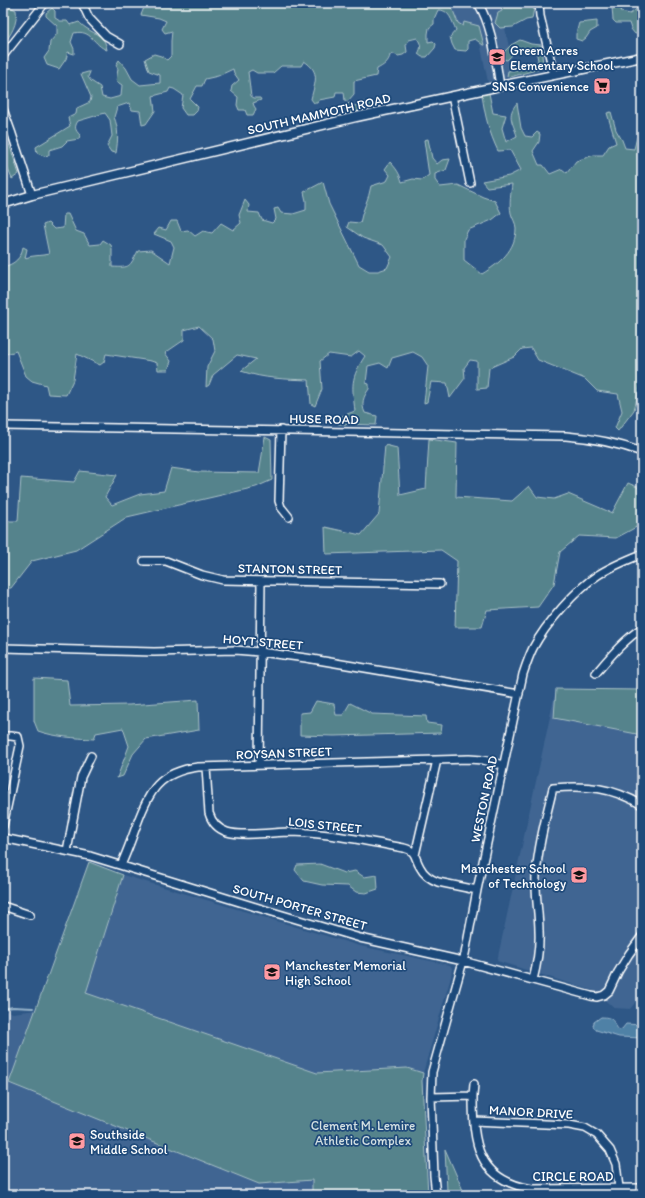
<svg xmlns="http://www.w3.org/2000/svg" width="645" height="1198" viewBox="0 0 645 1198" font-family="Itim,sans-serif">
<rect width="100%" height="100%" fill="#2e5786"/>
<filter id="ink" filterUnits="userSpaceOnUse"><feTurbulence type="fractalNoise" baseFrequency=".025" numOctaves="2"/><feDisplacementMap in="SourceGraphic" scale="8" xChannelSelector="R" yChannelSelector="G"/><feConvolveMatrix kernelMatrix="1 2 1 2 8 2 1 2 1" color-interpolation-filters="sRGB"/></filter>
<g filter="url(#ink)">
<!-- built -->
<path fill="#3f6592" d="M447,3h53l15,74 -27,5 -10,-49 -17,3z
M556,689l86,1v304l-12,15 -16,-1 -20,-17 -97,-30z
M123,875l237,71 90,19 2,3 -1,9 -28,96 -16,-5 -90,5 -231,-80z
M3,1010l10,3 23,-3 -27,73 250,101 53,-4v15h-309z"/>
<!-- green -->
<path fill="#54838c" stroke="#aac1c6" d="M143,3h307l8,20 5,3 1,-4 15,4 5,19h-1l-8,-6 -7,2v8l-2,2 -11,-1 -3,-6 -2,-7 6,-7c-4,-9 -7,-21 -18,-20l-4,9v5l-5,4 -1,6v8l5,-1 3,3 -1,4 -8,9h-5l-4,-3c4,-7 3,-10 -1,-16l-8,2 -3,5 1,7 -4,3 -5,1 -4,-2 -4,1c-1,7 -7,11 -13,14l-1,7 -22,5v13l-6,7h-3l-1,-9h-8l-1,5 -16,3 -2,3h-3l-3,-4c4,-17 10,-27 -7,-38l-3,5h-20l-8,7h-16l-5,-3 -4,2 3,24 3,2h6l1,2 -8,3 1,3 2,3 -3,6h-6l-2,-5h-6l-2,-5 1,-8 -7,-6 1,-5 7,-6 -5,-7 -1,-4 -15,7 -13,3 -3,7h-5l-7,13 8,8 -1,4 -4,4h-7l-5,-7 2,-13 -9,-6 -4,-1 -2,4 -15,4 2,15 -9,13 -4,1 -2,-14 -8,-1 -3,-7 -12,4 -3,10c5,12 4,23 2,36l-5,-1 -4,-6 5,-10 -2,-16 -5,-7 -27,8c-4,6 -3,9 2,14l-1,4 -12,2 -5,5 -13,4v5l-5,1 -7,-3 -1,-6 34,-21 -2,-8 8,-4 1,-6 13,-6 1,-5 -10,-23 7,-2h2l-2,5 3,4 9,6 2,10 8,2 11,-3 1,-11 -6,-4 2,-12 -2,-4 3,-5 7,8 6,11 8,6 20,-2v-8l-11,-4 -4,-12 9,-5 7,2 6,4 4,-4v-15l1,-10 -7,2 -3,-4 4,-8 -7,-3 -18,-3 4,-10z
M501,3h31l2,5 -2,11 -6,1 -13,7 -13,1 -5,-5 3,-10 4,-2z
M614,3h5l2,9 9,2 12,-9v27l-7,2 -4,-5 -2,-6h-13l-3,-3 -1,-13z
M3,8h9l4,2c2,14 -5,24 -13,35z
M52,8l3,3v7l5,3h7l3,4 9,-3c2,2 4,4 7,6 10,7 19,7 21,22 -14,-5 -15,-21 -33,-17l-3,9 3,7v5l-6,-2 -2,7 -7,10 -12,-4 -3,-7 5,-7 1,-9 7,-8v-8l-11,-10v-3z
M597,21v7l-7,4 -4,6 -4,3 -6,-2v-5l3,-11z
M520,40l11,4 10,1 2,20 -3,4 -30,8 -3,-1 1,-5 27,-4 3,-7 -2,-10c-15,-4 -19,0 -29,10l-4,-1 -1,-5 9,-9z
M489,93l4,20 13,2 -4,13 4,14 11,-6c-4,-14 -11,-20 0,-33l4,25 4,8 7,1 5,-5 3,2 -1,8 -6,9 6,14h4l7,9 12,-5 5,4 9,-12 18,-6h9l6,-9 7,-3 -9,-30 4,-1 5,18 6,10 3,8 9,1 3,-12 5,-4v251l-2,2 -6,24 -16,21 -3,-3 7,-17 -4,-17 -21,-3 -12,-12 -47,-19 -7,-12 -9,1 -8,8 -25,11 -2,20 -10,1v-28l-7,-1 -6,8 1,10 -15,20 -3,-15 -16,-1 -4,20 -3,1 4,-37 -6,-9 -9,-5 -21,6 -4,10 -8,-5 -12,3 -2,17 3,1v5c-6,8 -8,15 -4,24l12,3 -1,9 -38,-1 4,-8 13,-5c-3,-26 -5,-32 10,-55l-6,-5 -8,6 -22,-3 -9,7 2,28 -7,17 -4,-2 -2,-24c-25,-1 -44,-1 -68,-9l15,-12 -19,-4 -24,20 -4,10 -3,2 1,-20 8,-16 -2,-12 -14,-13 -15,4v10l-19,13 6,8 -3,9h-10l-1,-7 -6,-2 -45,-7 -2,8 -4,3 -23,-11 -4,26 -7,15 -18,-1 -2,-9 -14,-4 -6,-5 -10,-25 -13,4v-88c12,-3 18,-9 20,-20l4,2 -2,9c8,-3 16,-2 24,-4l-6,-29 5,-2 6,6 9,-1 1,-14h4l8,17 8,3 6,11 10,-1 3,-4 8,5 1,4v18c19,1 17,0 26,-16l13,-1 19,13 4,-16 -3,-6 -17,-7 5,-6 7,2 5,-9h6l4,10 7,-1 7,6 8,-5 9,2 9,-10 12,7 8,-7 -2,-8 6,-15 4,5 -1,7 11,1 3,7 10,3 4,-4 -2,-10 4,-1 3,5 12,1 13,-4v-9l-2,-9 19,-10 6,22 30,61 10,6h9l9,-3 5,-11 -9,-12 -20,-7 -16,-11 2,-5 11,1c2,-13 9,-24 11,-37l16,-5 3,-6 -5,-6 5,-7c6,6 10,12 12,20l11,-3 9,1 7,-5 -5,-35 4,-1 4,19 5,6 5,-4 8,-1 -4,11 -11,4v6l5,7 18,-2 25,12 12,4 6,12 -9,7 -24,10 -4,9v21l18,14c18,-11 34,-24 34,-46 0,-5 -4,-10 -5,-15 -2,-9 0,-20 1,-29l-25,3 -5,-6 27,-5 12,-6 -11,-20 -12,1c-9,-19 -13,-35 -16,-56z
M363,102l6,1 4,-1 2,5 -24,6 -6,-3 2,-6 3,-1 4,3 6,-1z
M3,126l16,48 -7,5 -9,-22z
M265,437l6,3 1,40 -16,7 -129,30 -51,33 -44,11 -21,27h-8v-67h15l3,-43 53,4 6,-11 37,4 -12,22 7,8 28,-11 24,-3 7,-23 28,4 60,1z
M429,439l28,4 -1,54 56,4 17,-15 8,11 17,2 14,-5 44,19 16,-30 14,6v35l-26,14 -37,-2 -19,16 -6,32 -16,23 -51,3 -5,17h-27l2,-66 -16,-11 -115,4 -1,-27 36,8 18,-21 6,-69 12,3 3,47 26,-6z
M34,678l33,2 3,26 59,-1 69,-5 1,30 -53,9 -13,15 -10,22 -6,2 12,-32 -6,-18 -27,5 -2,6c-19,-1 -39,-2 -56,-8l-4,-10z
M556,689l86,1v45l-88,-17z
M316,701l18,3 2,11h7l7,-12 22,11 54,2 1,7 15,2 -1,8 -107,3 -34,-1v-22l10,-1z
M89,862l34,13 -37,118 231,80 90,-5 16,5 -1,8 6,114h-116v-15l-53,4 -250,-101z
M320,864l24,9 11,-2 9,6 13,-2 1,14 -12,4 -10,-1 -8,-6 -26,-1 -18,-4 -9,-11 2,-5z
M445,1149l20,46h-16l-2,-4z"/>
<!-- water -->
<path fill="#5081a6" stroke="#96b3ca" d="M601,1017c14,0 11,5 18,13l3,-1 4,-5 16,1v13l-23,-1 -23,-7 -3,-4 1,-4z"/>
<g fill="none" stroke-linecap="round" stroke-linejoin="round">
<!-- stream -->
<path stroke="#96b3ca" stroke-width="2" d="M3,1009l10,-2 20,1"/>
<!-- minor casing -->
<g stroke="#fff" stroke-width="10">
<path id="minor" d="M82,3l7,15 17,18 14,8
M478,3c15,25 17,54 22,83
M539,3l1,13 14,59
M3,56l42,-53
M452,96l18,87
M3,109l9,25 20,61
M3,426l563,10c26,2 51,7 76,16
M281,430l-2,71 2,6 8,10
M144,561h22l36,14 21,5 217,4
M3,648l151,4 81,-2 25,2 46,6 213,36
M596,673c14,-16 28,-33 46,-45
M3,736h8l7,1 2,9 -17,80
M259,765l2,-184
M206,767l3,46c3,10 9,16 18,19 15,5 47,0 64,0 38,1 75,9 113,16 13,3 10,9 16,19 4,8 10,12 18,15l39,8
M3,838l87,18 169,52 101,30 103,23 128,35 6,1 7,-2 5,-4 9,-19 11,-18 13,-18
M67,851l14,-74 10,-21
M415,855l22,-95
M121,865c6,-13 11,-27 16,-41 12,-33 22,-52 61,-57l271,-8 14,1 20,5
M3,906l27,9
M533,980c4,-16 7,-32 6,-49 0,-18 -4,-36 -3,-55 2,-30 10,-59 17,-88 33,-3 59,-1 89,17
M473,1096l1,-12
M431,1097l42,-1c0,47 4,84 59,93l110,-1
M474,1121l95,4 16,3 12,7 13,15 6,14 3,24
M436,1195l-2,-19 -3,-79 1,-25 33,-118 12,-64 46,-216c3,-9 6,-18 10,-26 12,-23 43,-59 65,-73 14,-9 29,-15 44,-21"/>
</g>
<!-- major casing -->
<g stroke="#fff" stroke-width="11">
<path id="major" d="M3,204l29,-9 324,-78 144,-31 142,-29"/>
</g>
<!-- minor -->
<use href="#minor" stroke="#1f4a7a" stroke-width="7"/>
<!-- major -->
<use href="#major" stroke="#1f4a7a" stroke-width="8"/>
</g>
</g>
<!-- icons -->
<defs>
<g id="school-square" transform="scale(0.9)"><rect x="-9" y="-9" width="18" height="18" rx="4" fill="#ff9aa2" stroke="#1f4a7a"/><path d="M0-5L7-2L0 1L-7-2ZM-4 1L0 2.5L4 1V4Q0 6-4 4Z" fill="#111"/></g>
<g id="supermarket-square" transform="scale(0.9)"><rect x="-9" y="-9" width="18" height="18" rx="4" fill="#ff9aa2" stroke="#1f4a7a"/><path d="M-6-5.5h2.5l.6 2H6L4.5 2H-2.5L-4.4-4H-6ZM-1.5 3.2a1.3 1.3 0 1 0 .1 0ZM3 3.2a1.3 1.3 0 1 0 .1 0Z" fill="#111"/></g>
</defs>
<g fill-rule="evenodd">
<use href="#school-square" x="497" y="57"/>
<use href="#supermarket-square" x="602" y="86"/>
<use href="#school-square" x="579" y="875"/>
<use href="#school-square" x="272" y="972"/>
<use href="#school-square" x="77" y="1141"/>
</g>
<g text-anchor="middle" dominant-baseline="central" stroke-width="3.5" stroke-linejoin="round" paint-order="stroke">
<!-- poi labels -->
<g font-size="13" fill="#fff" stroke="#1f4a7a" text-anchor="start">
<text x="510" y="50">Green Acres<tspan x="510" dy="15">Elementary School</tspan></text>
<text x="589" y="86" text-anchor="end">SNS Convenience</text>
<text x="566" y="868" text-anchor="end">Manchester School<tspan x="566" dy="15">of Technology</tspan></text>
<text x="285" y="965">Manchester Memorial<tspan x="285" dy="15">High School</tspan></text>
<text x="90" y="1134">Southside<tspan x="90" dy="15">Middle School</tspan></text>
</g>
<!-- street labels -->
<g font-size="13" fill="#fff" stroke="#1f4a7a">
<text transform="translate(319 114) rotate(-13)">SOUTH MAMMOTH ROAD</text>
<text transform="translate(324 419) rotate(1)">HUSE ROAD</text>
<text transform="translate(290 569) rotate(1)">STANTON STREET</text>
<text transform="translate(263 642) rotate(5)">HOYT STREET</text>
<text transform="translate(284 753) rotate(-2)">ROYSAN STREET</text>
<text transform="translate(484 799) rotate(-78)">WESTON ROAD</text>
<text transform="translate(325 825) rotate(6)">LOIS STREET</text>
<text transform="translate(300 907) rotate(16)">SOUTH PORTER STREET</text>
<text transform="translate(531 1112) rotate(3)">MANOR DRIVE</text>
<text x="573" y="1176">CIRCLE ROAD</text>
</g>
<!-- park labels -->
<g font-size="13" fill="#d4e0e2" stroke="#1f4a7a">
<text x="363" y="1125">Clement M. Lemire<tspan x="363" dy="15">Athletic Complex</tspan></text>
</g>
</g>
<!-- margin -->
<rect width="645" height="1198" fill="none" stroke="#1f4a7a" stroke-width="16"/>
<rect x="8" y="8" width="629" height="1182" fill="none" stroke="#fff" stroke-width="1.5" filter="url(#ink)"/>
</svg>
